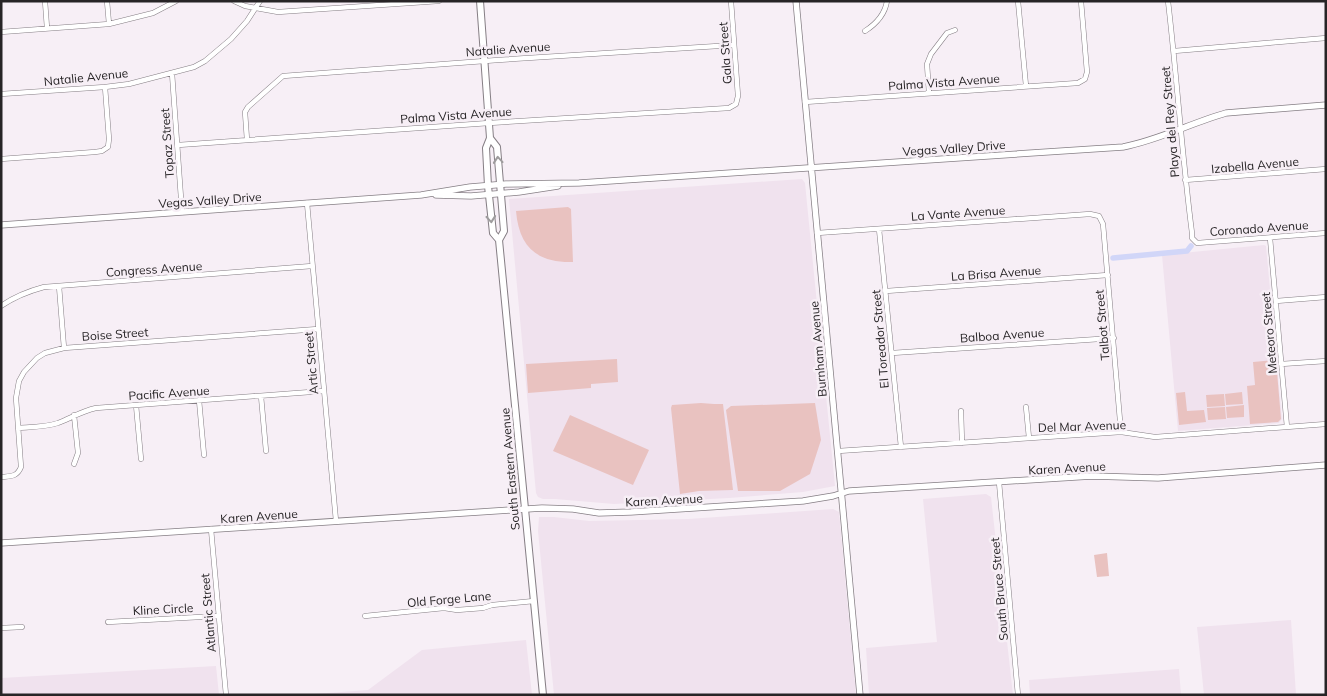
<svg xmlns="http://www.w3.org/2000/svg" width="1327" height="696" viewBox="0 0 1327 696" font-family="Mulish,sans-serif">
<rect width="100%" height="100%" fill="#f7eff6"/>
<!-- built -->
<path fill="#f0e2ee" d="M802,179l3,4 30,303 -32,6 -74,6 -115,6 -59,-5h-12l-5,-2 -2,-4 -27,-294z
M1264,245l2,1 16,173 -3,4 -101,8 -16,-176z
M986,494l5,3 22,198h-144l-3,-47 71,-6 -14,-143z
M833,509l6,3 17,183h-302l-16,-164 1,-14h15l35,4 99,-2z
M1291,620l5,75h-92l-7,-68z
M526,640l6,55h-231l67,-5 54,-40z
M216,666l3,29h-218v-17z
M1179,669l2,26h-151l-1,-15z"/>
<!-- green -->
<path fill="#e9c2c0" d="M568,207l3,2 2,53c-36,1 -54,-15 -57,-51z
M617,359l1,23 -27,2v4l-63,5 -2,-29z
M1276,360l5,59 -3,3 -28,2 -3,-38 8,-1 -2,-23z
M1185,392l2,19 17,-1 2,12 -27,3 -3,-32z
M1242,392l1,12 -17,1 -1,-11z
M1224,394l1,12 -18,1 -1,-12z
M701,403l13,1h9l10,86 -34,1 -19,3 -9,-86 1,-3z
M815,403l6,37 -11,34 -30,17h-42l-12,-81 5,-4z
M1244,405v12l-17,1 -1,-11z
M1225,407l1,12 -18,1 -1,-12z
M570,415l79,35 -16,35 -80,-34z
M1107,553l2,23 -12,1 -3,-22z"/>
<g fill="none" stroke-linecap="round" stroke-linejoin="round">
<!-- canal -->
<path stroke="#d1d6f8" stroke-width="5.5" d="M1113,258l74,-7 4,-5"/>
<!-- street casing -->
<g stroke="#857e84" stroke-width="5.5">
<path id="street" d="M45,1l2,27
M107,1l2,23
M234,1l11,5 33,6 161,-11
M1018,1l8,85
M1168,1c9,77 14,155 24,232v5l5,5 129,-10
M865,31c11,-7 20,-17 22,-30
M1,32l108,-8 44,-11 23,-12
M1174,51l152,-13
M172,73l10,139
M929,93l-2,-29 4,-10 16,-21 8,-3
M1,94l104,-7 24,-3 65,-17 11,-6 26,-22 16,-18 13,-20
M805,102l273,-19 7,-4 2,-7 -6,-71
M247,140l-2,-28 3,-5 35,-31 215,-16 236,-15
M178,145l311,-22 240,-15 7,-4 2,-8 -7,-95
M1,159l94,-7 7,-1 6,-4 1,-8 -4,-52
M1185,180l141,-11
M307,203l29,318
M879,229l22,218
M817,233l273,-19 9,2 4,8 18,208
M1270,238l17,189
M59,286l5,62
M886,291l222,-16
M1276,301l50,-4
M1,306c13,-9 28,-15 43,-19l268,-21
M892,353l222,-15
M1281,364l45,-3
M261,396l5,55
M199,400l5,55
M136,405l5,54
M1026,407l3,31
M961,411l1,32
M18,428c14,-1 28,-1 40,-5 13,-5 24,-12 38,-15l228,-17
M838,451l283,-19 34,5 171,-13
M74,464l4,-11 -4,-38
M1,477c10,-1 16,0 20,-10l-5,-69 3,-17 5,-9 13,-14 8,-5 19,-5 254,-19
M999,482l19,213
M211,529l15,166
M365,616l79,-8 13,2 26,-2 9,-3 42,-4
M108,622l110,-6
M1,628l21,-1"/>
</g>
<!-- secondary casing -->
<g stroke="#857e84" stroke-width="7">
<path id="secondary" d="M796,1l64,694
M436,195l35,1 48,-4 39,-6
M1,225l420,-30 49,-8 36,-3 73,-1 544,-36c36,-7 68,-24 103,-34l100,-8
M1,543l541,-35 31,1 26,4 32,-1 172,-11 30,-5 16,-5 243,-15 66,2 168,-13"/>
</g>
<!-- primary casing -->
<g stroke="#857e84" stroke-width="8">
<path id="primary" d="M480,1l10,137 -4,10 2,38 5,47 6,7
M490,138l7,9 7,84 -5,9 44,455"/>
</g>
<!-- street -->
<use href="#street" stroke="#fff" stroke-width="4.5"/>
<!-- secondary -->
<use href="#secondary" stroke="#fff" stroke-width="5.5"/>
<!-- primary -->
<use href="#primary" stroke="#fff" stroke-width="6"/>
</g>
<!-- one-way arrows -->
<defs><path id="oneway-chevron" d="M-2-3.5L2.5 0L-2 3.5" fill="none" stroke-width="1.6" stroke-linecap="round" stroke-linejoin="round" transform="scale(1.25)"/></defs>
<g stroke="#9e9c9d">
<use href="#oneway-chevron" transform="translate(498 160) rotate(-95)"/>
<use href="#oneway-chevron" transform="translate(491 219) rotate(85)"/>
</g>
<g text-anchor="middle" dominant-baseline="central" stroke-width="5" stroke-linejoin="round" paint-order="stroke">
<!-- street labels -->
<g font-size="12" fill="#272426" stroke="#f7eff6">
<text transform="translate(508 49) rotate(-4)">Natalie Avenue</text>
<text transform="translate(725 53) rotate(-94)">Gala Street</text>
<text transform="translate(86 77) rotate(-6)">Natalie Avenue</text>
<text transform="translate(944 82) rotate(-4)">Palma Vista Avenue</text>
<text transform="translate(456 115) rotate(-4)">Palma Vista Avenue</text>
<text transform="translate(1170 122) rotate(-95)">Playa del Rey Street</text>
<text transform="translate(167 143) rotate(-94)">Topaz Street</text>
<text transform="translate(954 148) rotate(-4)">Vegas Valley Drive</text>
<text transform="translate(1255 165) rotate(-5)">Izabella Avenue</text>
<text transform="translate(210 200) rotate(-4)">Vegas Valley Drive</text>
<text transform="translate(958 213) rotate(-4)">La Vante Avenue</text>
<text transform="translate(1259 228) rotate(-4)">Coronado Avenue</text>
<text transform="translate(154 269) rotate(-4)">Congress Avenue</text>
<text transform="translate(996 273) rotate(-4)">La Brisa Avenue</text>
<text transform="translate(1102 325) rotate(-95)">Talbot Street</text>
<text transform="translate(1269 333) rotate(-95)">Meteoro Street</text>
<text transform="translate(115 334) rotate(-4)">Boise Street</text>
<text transform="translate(1002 335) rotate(-4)">Balboa Avenue</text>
<text transform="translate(880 339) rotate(-95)">El Toreador Street</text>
<text transform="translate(818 349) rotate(-95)">Burnham Avenue</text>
<text transform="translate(311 363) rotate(-95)">Artic Street</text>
<text transform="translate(169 393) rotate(-4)">Pacific Avenue</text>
<text transform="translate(1082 426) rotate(-2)">Del Mar Avenue</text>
<text transform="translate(1067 468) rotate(-3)">Karen Avenue</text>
<text transform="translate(510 469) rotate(-95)">South Eastern Avenue</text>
<text transform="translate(664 500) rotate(-3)">Karen Avenue</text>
<text transform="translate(259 516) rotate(-4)">Karen Avenue</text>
<text transform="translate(999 589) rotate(-95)">South Bruce Street</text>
<text transform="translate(449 599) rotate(-5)">Old Forge Lane</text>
<text transform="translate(163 609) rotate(-3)">Kline Circle</text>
<text transform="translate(208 613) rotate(-95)">Atlantic Street</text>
</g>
</g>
<!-- border -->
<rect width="1327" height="696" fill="none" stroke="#272426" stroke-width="5"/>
</svg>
